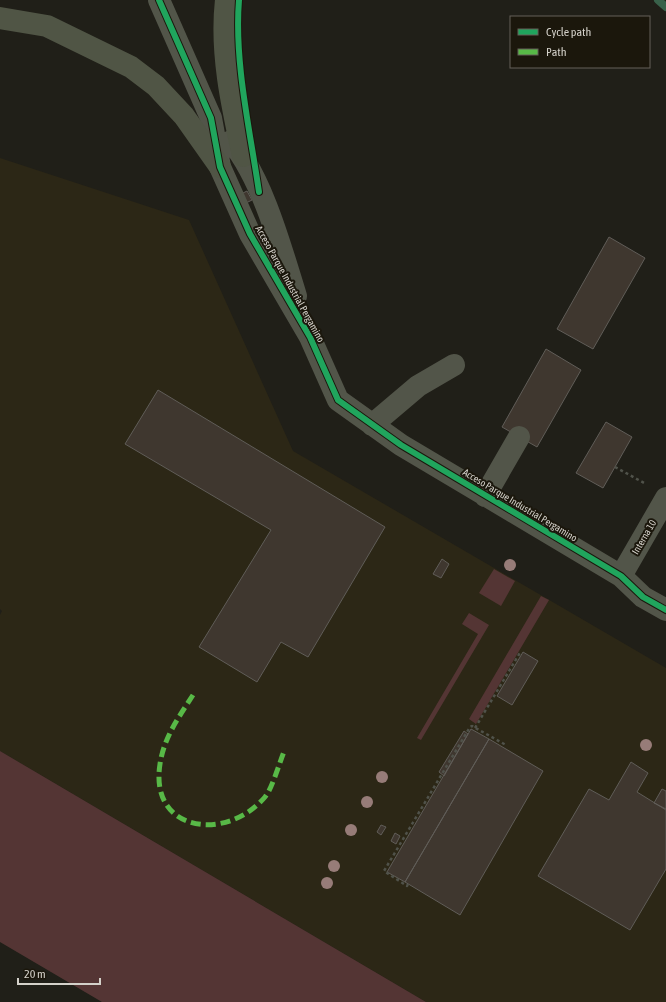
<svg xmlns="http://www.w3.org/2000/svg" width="666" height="1002" viewBox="0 0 666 1002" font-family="'Asap Condensed',sans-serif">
<rect width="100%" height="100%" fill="#201f18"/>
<!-- built -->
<path fill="#2c2716" d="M0,158l189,62 104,231 373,217v334h-240l-426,-251v-136l2,-4 -2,-2z"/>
<!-- green -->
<path fill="#543534" d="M494,569l21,12 -14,25 -22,-13z
M541,596l8,4 -73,124 -7,-5z
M469,613l20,12 -68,115 -4,-2 61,-104 -16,-10z
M0,751l426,251h-324l-102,-60z"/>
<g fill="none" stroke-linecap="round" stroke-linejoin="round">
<!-- stream -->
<path stroke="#39614a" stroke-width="8" d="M658,0l8,7"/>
</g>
<!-- building -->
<path fill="#3f372f" stroke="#605d58" d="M247,191l5,9 -6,3 -5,-9z
M609,237l36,21 -52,91 -36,-20z
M546,349l35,21 -44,77 -35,-20z
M158,390l227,137 -77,130 -27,-15 -24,40 -58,-35 72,-117 -146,-86z
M606,422l26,15 -29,51 -27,-15z
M442,559l7,5 -8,14 -8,-4z
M523,652l15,9 -26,44 -15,-9z
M471,729l18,10 -84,143 -18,-10z
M464,731l4,3 -24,42 -5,-4z
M489,739l54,32 -83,144 -55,-33z
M631,762l17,11 -11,19 29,18v59l-36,61 -92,-54 51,-87 20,11z
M662,789l4,2v18l-12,-6z
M381,825l5,2 -5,8 -4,-3z
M395,833l5,3 -4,8 -5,-3z"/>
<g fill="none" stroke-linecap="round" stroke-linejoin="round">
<!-- path -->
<path stroke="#50524a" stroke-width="2.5" stroke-dasharray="3 3" stroke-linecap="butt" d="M615,467l31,17
M475,728l46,-77
M408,884l-1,2 -23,-15 86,-144 2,-1 34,19"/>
<!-- minor -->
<path stroke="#525549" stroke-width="22" d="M159,0l52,118 9,49 30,67 60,103 28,63 63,45 220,131 22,21 23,13
M231,141c32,39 50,107 65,155
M372,425l46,-39 36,-21
M485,496l34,-59
M621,576l45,-78"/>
<!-- major -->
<path stroke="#505545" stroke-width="22" d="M226,0c-6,52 6,106 17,156
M0,18l47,8 84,41 25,19 28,30 36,51"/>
<!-- quiet -->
<path stroke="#58b947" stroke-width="5" stroke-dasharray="10 5" stroke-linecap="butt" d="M193,695c-14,22 -29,42 -33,69 -11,69 67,78 105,33 7,-8 15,-36 20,-48"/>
<!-- cycleway casing -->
<g stroke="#1b170c" stroke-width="8">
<path id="cycleway" d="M159,0l52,118 9,49 30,67 60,103 28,63 63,45 220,131 22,21 23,13
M239,0c-5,62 11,130 20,192"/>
</g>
<!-- cycleway -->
<use href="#cycleway" stroke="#20a55d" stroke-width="6"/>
</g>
<!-- trees -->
<g fill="#977c78">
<circle cx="510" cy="565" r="6"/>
<circle cx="646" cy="745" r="6"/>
<circle cx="382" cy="777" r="6"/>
<circle cx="367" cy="802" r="6"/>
<circle cx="351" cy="830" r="6"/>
<circle cx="334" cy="866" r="6"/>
<circle cx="327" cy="883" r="6"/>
</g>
<g text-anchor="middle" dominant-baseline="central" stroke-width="4" stroke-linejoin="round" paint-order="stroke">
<!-- street labels -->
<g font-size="10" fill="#d4d1ca" stroke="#1b170c">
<text transform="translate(290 284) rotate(61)">Acceso Parque Industrial Pergamino</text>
<text transform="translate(520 505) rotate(31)">Acceso Parque Industrial Pergamino</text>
<text transform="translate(644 537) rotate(-60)">Interna 10</text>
</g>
</g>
<!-- legend -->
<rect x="510" y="16" width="140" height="52" fill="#1b170c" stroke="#656158"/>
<rect x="518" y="29" width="20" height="6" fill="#20a55d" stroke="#656158"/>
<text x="546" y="36" font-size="12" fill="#d4d1ca">Cycle path</text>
<rect x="518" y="49" width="20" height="6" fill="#58b947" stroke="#656158"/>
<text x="546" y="56" font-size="12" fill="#d4d1ca">Path</text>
<!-- scale -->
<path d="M18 978v6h82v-6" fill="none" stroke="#d4d1ca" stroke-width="2"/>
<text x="24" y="978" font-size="12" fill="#d4d1ca" stroke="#1b170c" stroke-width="3" paint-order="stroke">20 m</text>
</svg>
